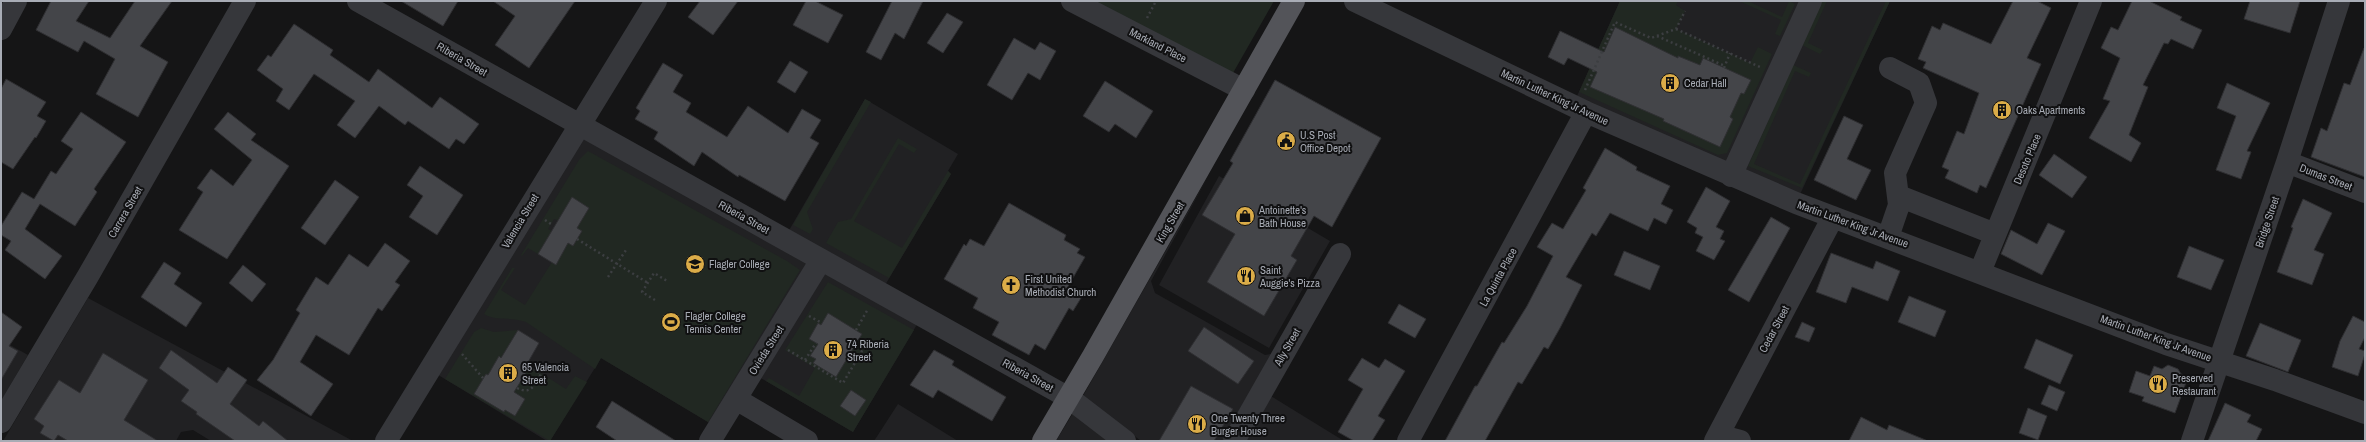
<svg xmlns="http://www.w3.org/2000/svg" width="2366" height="442" viewBox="0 0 2366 442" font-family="'Archivo Narrow',sans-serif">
<rect width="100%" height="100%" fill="#151516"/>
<!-- built -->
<path fill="#212123" d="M1620,1h270l-94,202 -223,-98z
M865,99l93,55 -10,17 3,3 -70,118 41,24 -69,116 -101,-59 -34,55 -117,-70 -51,83h-3l-117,-71 148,-244 206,113z
M1210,173l-59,108 4,12 110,62 11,-2 -15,37 83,51h-203l-58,-45z
M1219,176l111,65 -61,107 -110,-63z
M88,298l265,143h-142l-18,-11 -12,2 -5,9h-173z
M1,340l27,15 -27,46z
M898,404l60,37h-84z
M1073,413l37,28h-54z"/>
<!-- green -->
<path fill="#212822" d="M1089,1h185l-41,72z
M1620,1h58l-2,4 9,6 -9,18 74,34 8,-16 14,7 -45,99 -9,2 -139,-63z
M1739,1h9l34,16 7,-16 6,3 -15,32 -5,-2 6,-14z
M1822,1h5l-19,42 15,7 -3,4 -18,-9z
M1886,1h4l-88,187 -54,-22 45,-101 18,8 -2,4 -14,-6 -41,93 46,20z
M865,99l6,3 -64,110 6,17 -3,5 -17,-9z
M898,138l19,11 -3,4 -15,-9 -45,77 48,27 46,-77 3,3 -62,104 -63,-35 12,-21 13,-3z
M588,151l199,110 13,9 -92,152 -107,-64 -6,11 -69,-47c-15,-6 -29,0 -42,-8l28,-46h3l-14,22 24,15 27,-43 4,2 12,-21 5,3 9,-14 -5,-4 12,-20 -17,-10 -14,22 -4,-1 -6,10 4,2 -14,23 -10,-6 -6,8 -1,-1 58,-95z
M828,282l86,48 -61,102 -87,-51 3,-3 30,18 16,-28 -30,-18z
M481,328l13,4 24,-2 -17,28 -2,-1 -11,18 -2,-1 -12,20 29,18 2,-2 10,6 10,-17 -11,-7 12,-19 -13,-8 4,-7 49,31 9,-13 12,6 -37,59 -105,-62 29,-47z"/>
<!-- building -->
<path fill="#444549" stroke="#2f2f32" d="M51,1h38l-13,20 34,17 25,-37h37l-32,45 28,16 -30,55 -42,-23 19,-35 -31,-18 -6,11 -42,-22z
M401,1h57l-15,25z
M493,1h82l-46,67 -34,-23 20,-29z
M700,1h38l-25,34 -25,-18z
M806,1h9l28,14 -15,28 -35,-18z
M892,1h31l-19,38 -9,-6 -14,27 -15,-8z
M2013,1h24l14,7 -24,50 14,6 -55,124 -6,-3 -3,8 -32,-15 4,-8 -7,-3 15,-36 7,3 15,-41 -56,-25 3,-6 -8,-3 14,-33 8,4 3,-7 48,21z
M2132,1h17l33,16 -2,3 22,10 -9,19 -22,-10 -3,5 -4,-1 -21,42 5,2 -19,48 12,8 -10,19 -42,-24 21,-37 -7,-2 17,-41 -19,-10 10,-21 7,3z
M2250,1h50l-10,32 -46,-14z
M947,13l16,9 -20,31 -16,-10z
M294,24l39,26 -3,5 39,27 9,-13 54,39 8,-11 39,27 -15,20 -8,-5 -7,10 -41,-28 -3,4 -26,-19 -24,32 -18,-13 18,-24 -41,-27 -25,36 -13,-9 7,-12 -26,-19 11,-15 3,2z
M1615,27l63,31v-2l22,9 3,-7 48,22 -7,14 -3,-1 -11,24 3,2 -13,28 -57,-26 1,-2 -74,-32 7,-15 -29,-14 -4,7 -16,-8 12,-26 44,21z
M1014,38l21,12 5,-8 16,9 -16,29 -12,-7 -16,27 -25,-15z
M2364,48h1v129l-54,-20 10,-29 6,3 17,-48 6,2z
M790,61l18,11 -13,21 -18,-11z
M663,63l20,12 -10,17 18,11 -5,9 41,25 21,-31 40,27 14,-24 19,11 -11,18 9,5 -34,58 -46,-26 -1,2 -36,-25 -8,14 -40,-27 4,-7 -23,-13 5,-8 -4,-3z
M6,79l40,23 -9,14 9,5 -10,17 -1,-1 -22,32 -12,-7v-73z
M1275,80l106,58 -49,89 -18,-11 -23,40 6,4 -33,56 -57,-34 28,-48 -33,-19 31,-52 -3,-2z
M1105,81l48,30 -17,27 -21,-14 -6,8 -26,-16z
M2227,83l43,20 -23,48 4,1 -10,27 -25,-9 20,-54 -19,-8z
M81,112l45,30 -32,47 3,3 -22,34 -35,-22 -15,25 37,27 -17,23 -40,-29 6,-9 -10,-6v-9l21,-34 12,7 17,-28 5,3 17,-25 -12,-8z
M228,112l28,22 -5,6 38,26 -62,93 -48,-29 24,-38 -6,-4 14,-19 22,17 19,-26 -38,-31z
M1844,116l19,9 -16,34 24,11 -15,30 -42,-20z
M1605,148l32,19 -1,3 34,16 -9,18 12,6 -7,14 -12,-6 -6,13 -38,-18 -14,23 -4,-3 -26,44 16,8 -22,43 -12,21 -4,-2 -22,37 -4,-2 -33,59h-40l30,-55h2l25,-44 2,1 23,-37 26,-50 -16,-9 15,-24 11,6 23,-39 -3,-2z
M2054,154l33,23 -15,21 -33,-23z
M420,166l43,29 -26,40 -28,-18 14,-21 -16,-11z
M335,180l24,17 -34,48 -24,-17z
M1706,187l24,14 -14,26 8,4 -4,8 5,2 -11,19 -18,-9 7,-14 -8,-4 2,-5 -10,-6z
M572,197l17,11 -12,20 5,3 -9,15 -5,-3 -12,22 -18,-11z
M2303,199l29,14 -18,37 10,4 -12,31 -35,-13 16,-44 -2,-1z
M1009,203l57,32 -2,5 16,9 -3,4 8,4 -19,33 15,8 -8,13 -4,-3 -24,42 -10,-6 -6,11 -37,-20 7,-13 -26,-14 5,-10 -34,-19 20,-35 2,2 4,-7 14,7z
M1771,217l19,11 -41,74 -21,-12z
M2048,223l17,8 -23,44 -41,-21 10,-24 26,14z
M385,243l25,18 -15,21 5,3 -18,26 -4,-3 -29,47 -33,-20 -16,27 33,22 -22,32 -54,-36 16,-20 27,-47 -4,-3 20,-33 12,8 21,-31 19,13z
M2189,246l35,14 -13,30 -34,-13z
M1624,251l36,15 -10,24 -36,-15z
M1831,253l42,16 3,-8 24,10 -12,30 -36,-14 -6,16 -30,-11z
M164,262l17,11 -7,11 28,19 -16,24 -45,-30z
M243,265l23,19 -14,18 -23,-19z
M1909,296l37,15 -11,26 -37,-15z
M1399,304l27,15 -11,19 -27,-15z
M1,312l21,15 -13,19 9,5 -17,29z
M828,313l34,21 -26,43 -23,-14 3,-4 -6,-3 8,-12 -9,-5 9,-16 3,2z
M2353,316l12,6v15l-6,12 6,2v3l-7,22 -26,-9 8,-26z
M1802,322l13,6 -6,14 -14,-5z
M2260,323l41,17 -13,32 -42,-16z
M1204,327l50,34 -16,23 -50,-33z
M518,330l21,13 -16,28 3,2 -12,19 11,7 -10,17 -10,-6 -1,2 -30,-18 12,-20 2,1 11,-19 2,2z
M2036,339l37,16 -13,29 -36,-16z
M171,350l46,33 11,-16 19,13 -17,24 29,22 4,-5 25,20h-53l-39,-27 1,-2 -16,-11 8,-11 -30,-22z
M934,350l20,11 -2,4 54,32 -14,24 -54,-31 -5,8 -23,-13z
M103,353l45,27 -24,40 34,21h-90l-10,-6 -4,6 -14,-8 4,-7 -10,-7 25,-39 21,13z
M1362,358l17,10 6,-9 20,12 -27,45 7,4 -13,21h-18l-16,-9 25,-43 -15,-9z
M2168,365l10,4 3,5 7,3 -13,36 -33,-12 2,-4 -15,-5 7,-21 14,5 4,-10 8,3z
M2049,385l16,7 -8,19 -16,-7z
M1191,386l42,23 -19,32h-55z
M851,390l15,10 -11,16 -15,-10z
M612,401l64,40h-59l-21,-14z
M2225,403l26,12 -4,7 15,7 -6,12h-48z
M2028,408l19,8 -9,24 -19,-7z
M1861,417l26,13 2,-5 39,16h-79z"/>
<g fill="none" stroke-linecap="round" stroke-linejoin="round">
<!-- path -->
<path stroke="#3c3e41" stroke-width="2.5" stroke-dasharray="2 3" stroke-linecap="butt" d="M1147,18l9,-17
M1676,29l84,38
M1657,36l68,30
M1724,68l6,-15
M1585,90l30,-68 36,16 25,-9 9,-18
M545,220l6,4
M577,239l71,44
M608,277l18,-27
M655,300l-13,-8 12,-19 13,8
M809,316l13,7
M856,330l12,-21
M788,350l55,33 23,-39 -7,-5
M462,354l21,24
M805,360l11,-17
M517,388c14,7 17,-2 24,-14l-12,-8"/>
<!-- minor -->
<path stroke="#36373b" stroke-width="22" d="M358,1l711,397 56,43
M1072,1l172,89
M1355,1l231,111 210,91 370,141 109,36 90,33
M1,29l15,-28
M2287,162l78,30
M1731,176l80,-175
M1899,196l96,38
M1888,237l11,-32 -4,-32 31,-70 -7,-20 -29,-15
M1980,272l111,-271
M736,399l71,42
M1,422l87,-146 157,-275
M386,441l270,-440
M710,441l111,-181
M1234,441l106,-187
M1408,441l178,-329
M1715,441l118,-224
M1715,441l10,-4 15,4
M2192,441l95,-279 52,-161"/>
<!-- major -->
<path stroke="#535459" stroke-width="22" d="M1043,441l50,-85 201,-355"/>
</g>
<!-- icons -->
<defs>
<g id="building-disc" transform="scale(1)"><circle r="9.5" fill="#dbac48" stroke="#101011"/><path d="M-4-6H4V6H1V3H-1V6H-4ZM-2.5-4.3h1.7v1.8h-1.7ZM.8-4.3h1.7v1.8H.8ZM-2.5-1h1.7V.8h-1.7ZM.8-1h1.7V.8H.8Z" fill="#111"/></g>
<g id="civic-disc" transform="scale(1)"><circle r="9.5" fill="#dbac48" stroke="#101011"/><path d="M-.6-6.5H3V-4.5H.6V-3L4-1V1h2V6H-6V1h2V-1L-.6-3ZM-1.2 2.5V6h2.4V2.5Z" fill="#111"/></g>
<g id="shop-disc" transform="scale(1)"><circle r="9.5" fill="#dbac48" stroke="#101011"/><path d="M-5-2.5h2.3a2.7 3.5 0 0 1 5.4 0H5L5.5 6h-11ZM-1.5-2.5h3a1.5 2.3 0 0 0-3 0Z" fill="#111"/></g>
<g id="university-disc" transform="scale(1)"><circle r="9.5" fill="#dbac48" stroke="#101011"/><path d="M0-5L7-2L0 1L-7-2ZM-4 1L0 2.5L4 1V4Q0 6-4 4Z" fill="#111"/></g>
<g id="restaurant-disc" transform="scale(1)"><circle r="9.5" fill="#dbac48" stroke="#101011"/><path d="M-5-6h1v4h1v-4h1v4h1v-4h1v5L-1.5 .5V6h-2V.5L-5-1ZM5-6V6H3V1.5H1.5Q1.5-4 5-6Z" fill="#111"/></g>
<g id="church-disc" transform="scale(1)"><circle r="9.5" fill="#dbac48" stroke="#101011"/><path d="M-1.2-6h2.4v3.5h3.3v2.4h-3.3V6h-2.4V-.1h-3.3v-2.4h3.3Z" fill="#111"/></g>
<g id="stadium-disc" transform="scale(1)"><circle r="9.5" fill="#dbac48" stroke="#101011"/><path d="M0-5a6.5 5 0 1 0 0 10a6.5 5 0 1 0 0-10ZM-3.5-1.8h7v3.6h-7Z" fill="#111"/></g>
</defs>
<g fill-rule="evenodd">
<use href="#building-disc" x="1670" y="83"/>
<use href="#building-disc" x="2002" y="110"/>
<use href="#civic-disc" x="1286" y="141"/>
<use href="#shop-disc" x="1245" y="216"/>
<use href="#university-disc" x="695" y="264"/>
<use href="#restaurant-disc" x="1246" y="276"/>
<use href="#church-disc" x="1011" y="285"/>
<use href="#stadium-disc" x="671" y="322"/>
<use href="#building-disc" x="833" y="350"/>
<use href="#building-disc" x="508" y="373"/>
<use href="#restaurant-disc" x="2158" y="384"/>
<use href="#restaurant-disc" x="1197" y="424"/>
</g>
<g text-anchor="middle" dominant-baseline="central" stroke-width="4" stroke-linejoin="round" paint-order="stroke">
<!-- street labels -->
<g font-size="11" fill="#a8acb5" stroke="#101011">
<text transform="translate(1158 45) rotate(27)">Markland Place</text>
<text transform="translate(462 59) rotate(30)">Riberia Street</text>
<text transform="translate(1555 97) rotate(25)">Martin Luther King Jr Avenue</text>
<text transform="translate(2027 159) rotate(-67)">Desoto Place</text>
<text transform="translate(2326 177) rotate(21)">Dumas Street</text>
<text transform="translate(125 212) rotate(-60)">Carrera Street</text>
<text transform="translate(744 217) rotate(29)">Riberia Street</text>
<text transform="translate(520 221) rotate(-59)">Valencia Street</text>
<text transform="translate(1170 222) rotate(-60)">King Street</text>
<text transform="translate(2267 222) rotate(-71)">Bridge Street</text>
<text transform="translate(1853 224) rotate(20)">Martin Luther King Jr Avenue</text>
<text transform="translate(1498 277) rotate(-61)">La Quinta Place</text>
<text transform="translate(1774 329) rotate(-62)">Cedar Street</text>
<text transform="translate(2156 338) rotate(20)">Martin Luther King Jr Avenue</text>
<text transform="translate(1287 347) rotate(-60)">Ally Street</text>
<text transform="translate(766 350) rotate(-58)">Ovieda Street</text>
<text transform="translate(1028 375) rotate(29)">Riberia Street</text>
</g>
<!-- poi labels -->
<g font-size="11" fill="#a8acb5" stroke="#101011" text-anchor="start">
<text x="1684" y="83">Cedar Hall</text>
<text x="2016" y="110">Oaks Apartments</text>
<text x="1300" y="135">U.S Post<tspan x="1300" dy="13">Office Depot</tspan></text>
<text x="1259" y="210">Antoinette's<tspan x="1259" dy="13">Bath House</tspan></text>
<text x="709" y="264">Flagler College</text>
<text x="1260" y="270">Saint<tspan x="1260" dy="13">Auggie's Pizza</tspan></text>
<text x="1025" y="279">First United<tspan x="1025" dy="13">Methodist Church</tspan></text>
<text x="685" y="316">Flagler College<tspan x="685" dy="13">Tennis Center</tspan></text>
<text x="847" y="344">74 Riberia<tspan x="847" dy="13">Street</tspan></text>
<text x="522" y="367">65 Valencia<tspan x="522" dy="13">Street</tspan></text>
<text x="2172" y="378">Preserved<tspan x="2172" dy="13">Restaurant</tspan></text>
<text x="1211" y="418">One Twenty Three<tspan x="1211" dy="13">Burger House</tspan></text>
</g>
</g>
<!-- border -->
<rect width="2366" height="442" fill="none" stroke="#a8acb5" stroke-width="4"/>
</svg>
